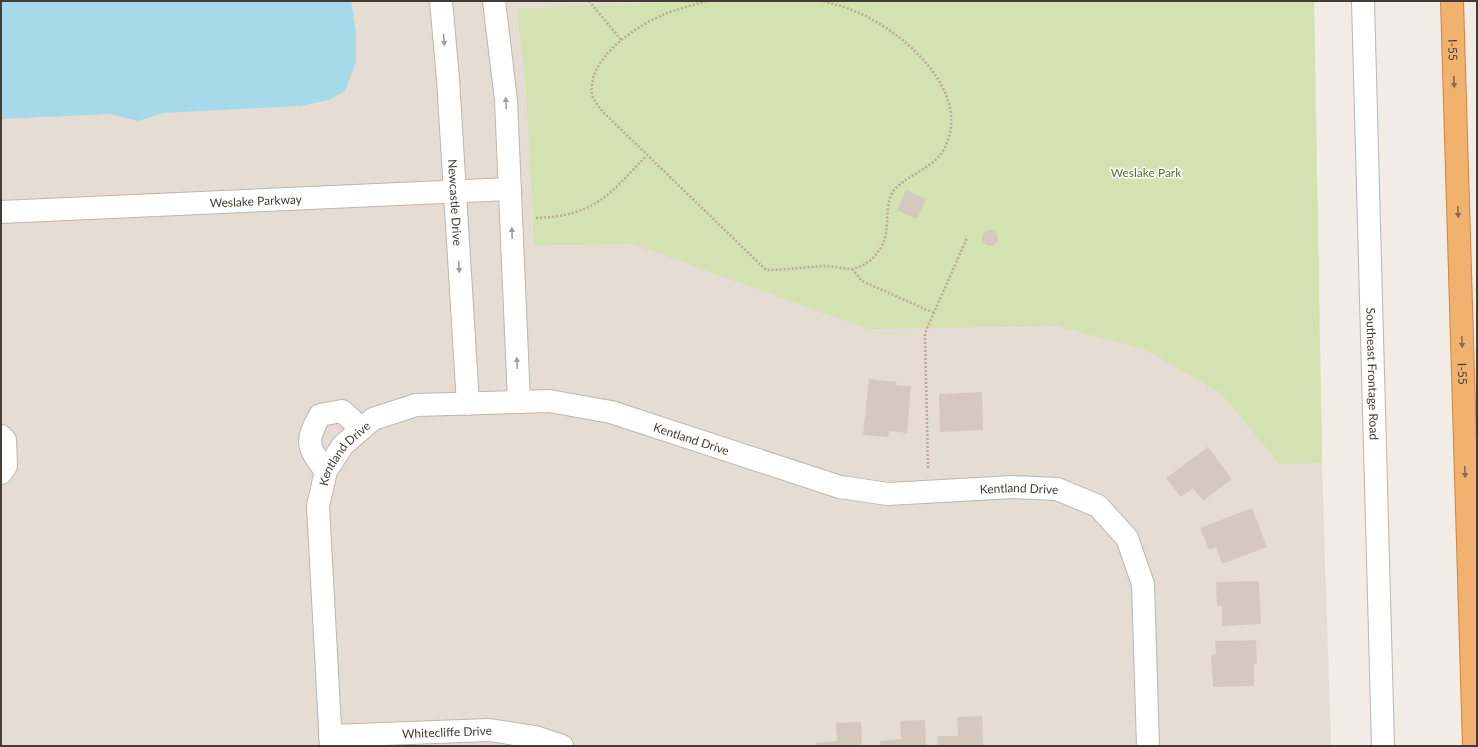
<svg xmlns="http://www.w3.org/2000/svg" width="1478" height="747" viewBox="0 0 1478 747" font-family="Lato,sans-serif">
<rect width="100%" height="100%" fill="#f1ece5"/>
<!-- residential -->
<path fill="#e5ddd4" d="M1,1h1313l8,462 9,283h-1330z"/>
<!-- green -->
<path fill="#d4e2b1" d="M693,1h621l8,462 -43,1 -57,-70 -78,-45 -87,-23 -190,3 -234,-85 -99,1 -8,-157 -9,-79z"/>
<!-- water -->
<path fill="#a6d9e9" d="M1,1h350l5,32v29l-11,29 -16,9 -29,6 -137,7 -25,8 -29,-7 -108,5z"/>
<!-- building -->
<path fill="#d5c9bf" d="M906,190l20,9 -9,20 -20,-9z
M982 238a8 8 0 1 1 16 0a8 8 0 1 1-16 0Z
M869,379l28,3 -1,3 15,1 -4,47 -18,-2 -1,6 -25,-2z
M982,392l1,38 -43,2 -1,-38z
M1208,447l24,32 -29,22 -10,-13 -12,9 -15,-19z
M1252,508l15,39 -45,17 -6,-17 -7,3 -9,-22z
M1259,581l2,43 -39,2v-20h-5l-1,-24z
M1256,640l1,24h-3v22l-41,1 -2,-32 5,-1 -1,-13z
M982,716l1,30h-45l-1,-10h21l-1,-19z
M925,720l1,26h-46v-5l21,-2 -1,-18z
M861,722l1,24h-46v-3l21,-2 -1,-18z"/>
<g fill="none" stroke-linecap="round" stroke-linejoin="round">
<!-- minor casing -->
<g stroke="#bfb5ac" stroke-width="24">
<g id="minor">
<path id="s1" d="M441,1l7,78 20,325"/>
<path d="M494,1l12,99 13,302"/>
<path id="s2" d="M1363,1l20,745"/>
<path id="s3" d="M1,212l509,-23"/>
<path d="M1,436l4,4 1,26 -5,7"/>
<path d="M326,471c-19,-24 -21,-29 -6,-56l22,-4 20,18"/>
<path id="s4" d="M330,736l159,-6 46,7 27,9"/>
<path id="s5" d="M331,746l-13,-240 8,-35 17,-26 30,-26 43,-14 133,-4 62,11 229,75 48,7 125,-7 44,2 41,17 29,32 16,46 5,162"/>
</g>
</g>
<!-- highway casing -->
<g stroke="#cf8441" stroke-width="24">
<g id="highway">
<path id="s6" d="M1452,1l22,745"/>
</g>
</g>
<!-- path -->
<path stroke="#bcab9b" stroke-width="2.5" stroke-dasharray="2 2" stroke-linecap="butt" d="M589,1l33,40
M706,1c-13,4 -28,8 -41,13 -29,12 -78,44 -73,80 1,6 7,13 11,18l163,158c20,0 40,-3 60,-4 8,0 17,3 25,3 18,-2 33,-20 35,-36 2,-12 0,-35 9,-44 14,-15 39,-21 49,-40 30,-56 -40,-117 -87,-137 -11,-5 -23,-8 -35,-11
M536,218c59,-2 73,-23 111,-63
M852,269l10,12 72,32
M928,468l-3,-135 42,-95"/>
<!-- minor -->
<use href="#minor" stroke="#fff" stroke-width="22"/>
<!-- highway -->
<use href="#highway" stroke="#f1b270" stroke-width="22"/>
</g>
<!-- one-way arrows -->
<defs><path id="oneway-solid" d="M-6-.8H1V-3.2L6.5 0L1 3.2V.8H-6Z"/></defs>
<g fill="#a19e9a">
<use href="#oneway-solid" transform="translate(444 40) rotate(85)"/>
<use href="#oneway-solid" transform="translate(506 103) rotate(-94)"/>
<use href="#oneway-solid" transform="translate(512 233) rotate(-92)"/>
<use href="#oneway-solid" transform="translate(459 267) rotate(86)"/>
<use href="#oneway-solid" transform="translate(517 363) rotate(-92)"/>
</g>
<g fill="#896b4d">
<use href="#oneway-solid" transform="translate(1454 82) rotate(88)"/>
<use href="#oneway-solid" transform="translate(1458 212) rotate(88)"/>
<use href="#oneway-solid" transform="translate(1462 342) rotate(88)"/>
<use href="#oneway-solid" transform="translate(1465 472) rotate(88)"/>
</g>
<g text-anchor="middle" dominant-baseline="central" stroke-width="3" stroke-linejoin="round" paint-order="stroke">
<!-- street labels -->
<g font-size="12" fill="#433c35" stroke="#fff">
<text stroke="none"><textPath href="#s6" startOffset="49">I-55</textPath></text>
<text stroke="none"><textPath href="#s3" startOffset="255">Weslake Parkway</textPath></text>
<text stroke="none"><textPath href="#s1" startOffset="202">Newcastle Drive</textPath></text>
<text stroke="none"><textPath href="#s2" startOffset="373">Southeast Frontage Road</textPath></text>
<text stroke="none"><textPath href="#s6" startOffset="373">I-55</textPath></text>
<text stroke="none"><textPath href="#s5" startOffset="673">Kentland Drive</textPath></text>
<text stroke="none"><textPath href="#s5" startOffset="301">Kentland Drive</textPath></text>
<text stroke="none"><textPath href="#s5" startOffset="1009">Kentland Drive</textPath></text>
<text stroke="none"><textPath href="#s4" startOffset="117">Whitecliffe Drive</textPath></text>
</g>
<!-- park labels -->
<g font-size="12" fill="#516f2e" stroke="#fff">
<text x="1146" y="172">Weslake Park</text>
</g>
</g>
<!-- border -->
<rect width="1478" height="747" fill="none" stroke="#433c35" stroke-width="4"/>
</svg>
